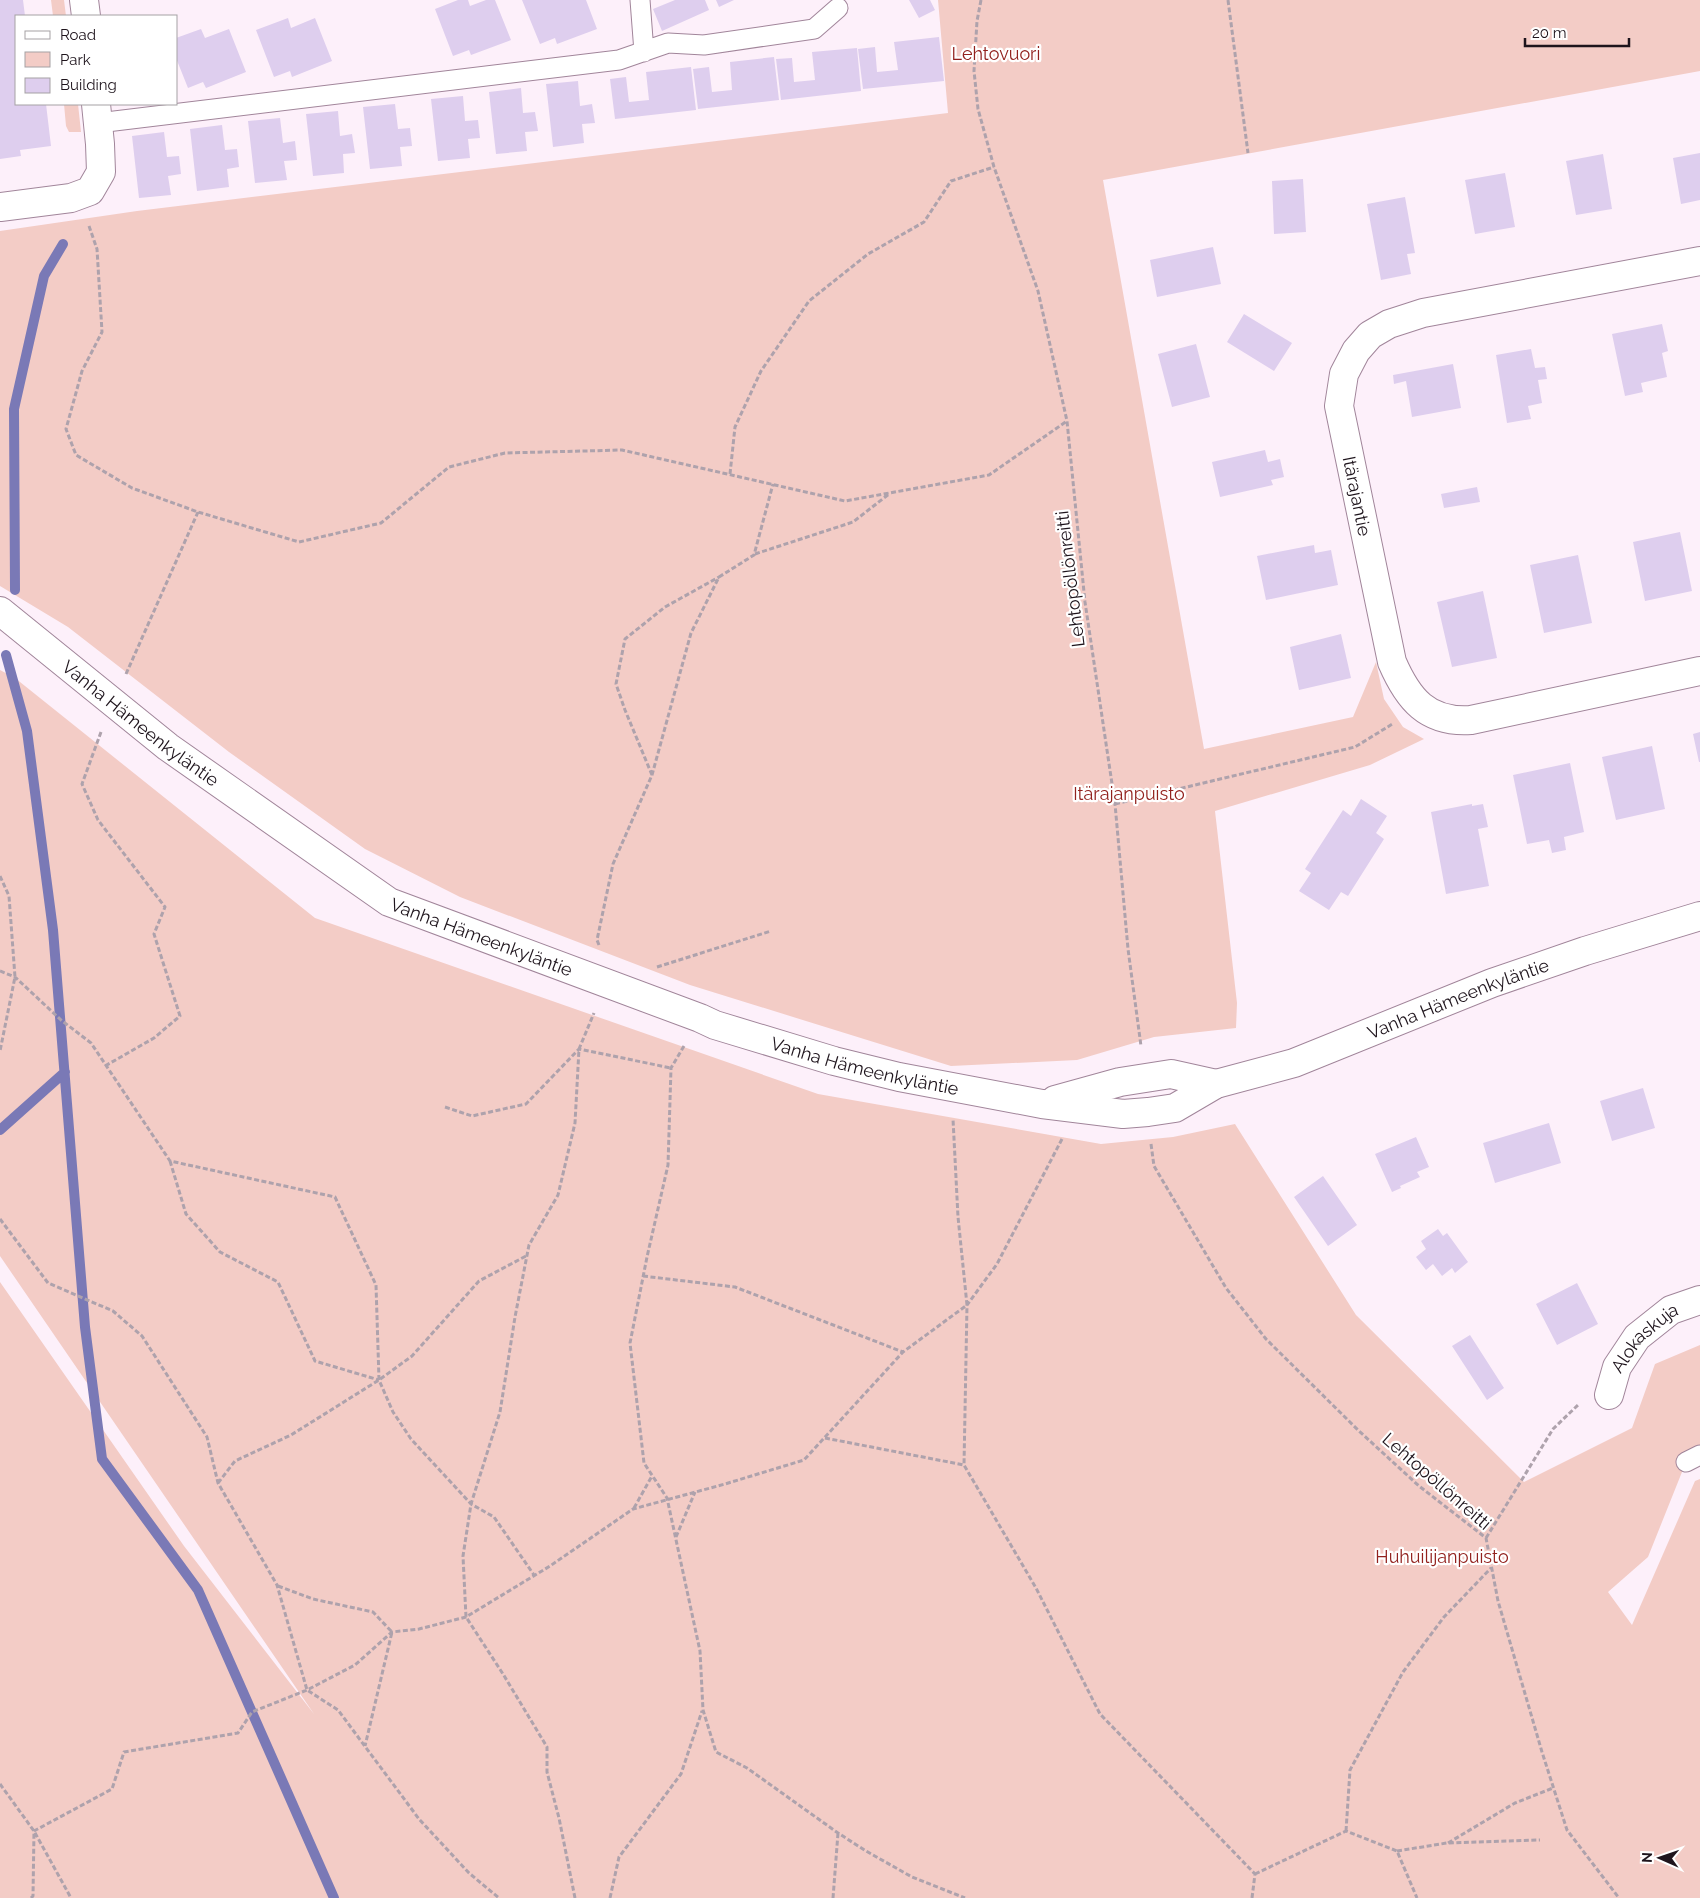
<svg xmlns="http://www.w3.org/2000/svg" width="1700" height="1898" viewBox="0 0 1700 1898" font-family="Raleway,sans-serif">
<rect width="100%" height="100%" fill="#fdf0fa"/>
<!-- green -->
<path fill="#f3ccc6" d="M51,0h13l2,16h-13z
M938,0h762v71l-597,109 101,569 149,-32 23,-55 8,37 19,28 21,12 -54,26 -155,46 22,192 -1,25 -82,9 -77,23 -126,6 -261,-81 -230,-88 -95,-48 -136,-97 -161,-125 -68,-41v-355l137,-20 811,-98z
M64,104h14l3,28h-12l-3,-6z
M0,670l15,8 300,240 503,176 283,50 72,-7 62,-13 121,191 168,167 108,-54 23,-64 45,-19v110l-14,7 -38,95 -40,35 24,33 63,-144 5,-2v419h-1700v-616l184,264 130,168 -314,-458z"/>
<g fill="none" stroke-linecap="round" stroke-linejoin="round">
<!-- stream -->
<path stroke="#7a79b6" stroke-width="10" d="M15,590l-1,-181 30,-133 19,-32
M6,655l21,76 26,199 32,397 17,132 96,131 136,308
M0,1130l65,-58"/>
</g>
<!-- building -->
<path fill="#deceee" d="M0,0h23l2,16h-9v88h30l5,42 -31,4 1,6 -21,3z
M458,0h10l2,6 16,-6h9l16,40 -40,15 -2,-5 -16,6 -18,-47z
M522,0h64l11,29 -40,15 -2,-6 -15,6z
M675,0h30l4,10 -47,21 -9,-22z
M716,0h18l-15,7z
M909,0h21l5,10 -16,8z
M288,18l3,10 24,-10 17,43 -40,16 -2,-6 -16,6 -18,-47z
M201,29l4,9 24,-9 17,43 -40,16 -3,-6 -15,6 -12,-30v-20z
M939,37l5,44 -81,8 -5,-40 17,-2 2,25 21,-2 -4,-28z
M857,48l4,43 -80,9 -5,-41 16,-1 2,24 21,-2 -3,-28z
M774,57l5,43 -81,9 -5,-40 16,-2 3,25 20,-2 -2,-28z
M691,67l5,43 -81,9 -5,-40 16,-2 3,25 20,-2 -3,-28z
M578,81l2,25 12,-2 3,19 -13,1 2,19 -31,4 -7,-63z
M521,88l2,25 12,-1 3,19 -13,1 2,19 -31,3 -7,-62z
M463,96l2,25 13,-1 2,18 -12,1 2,19 -32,3 -7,-62z
M395,104l3,25 12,-1 2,18 -12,1 2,19 -32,3 -7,-62z
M338,111l2,25 12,-2 3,19 -12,1 1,19 -31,3 -7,-62z
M280,118l3,25 12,-2 2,19 -13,1 3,19 -32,3 -7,-62z
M222,125l3,25 12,-1 2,18 -12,2 2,18 -32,4 -7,-62z
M164,132l3,25 12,-1 2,18 -13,2 3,19 -32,3 -7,-62z
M1700,153v47l-19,4 -8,-46z
M1603,154l9,55 -36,6 -10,-54z
M1505,173l10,54 -40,7 -10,-54z
M1303,179l3,53 -32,2 -2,-53z
M1405,197l10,56 -8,1 4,20 -30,6 -14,-76z
M1213,247l8,37 -64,13 -7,-37z
M1244,314l48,29 -18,28 -47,-29z
M1662,324l6,27 -6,2 5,24 -26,6 2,9 -18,4 -13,-62z
M1196,344l14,53 -38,10 -14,-53z
M1531,349l4,19 10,-1 2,12 -9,1 4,23 -14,3 3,13 -24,4 -11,-68z
M1453,364l8,44 -49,9 -6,-36 -12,3 -1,-9z
M1265,450l3,12 12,-3 4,18 -13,3 2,5 -53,12 -8,-35z
M1477,487l3,15 -36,6 -3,-14z
M1680,532l12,59 -47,10 -12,-59z
M1314,545l1,8 16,-3 7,35 -72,15 -9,-44z
M1578,555l14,68 -48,10 -14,-68z
M1483,591l14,67 -45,9 -15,-65z
M1341,634l10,44 -52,12 -9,-43z
M1700,732v30h-1l-6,-28z
M1652,746l13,63 -49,11 -14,-63z
M1570,763l14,69 -20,5 2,13 -14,3 -3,-13 -22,4 -14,-69z
M1361,799l26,17 -11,17 8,6 -36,57 -7,-4 -12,18 -30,-19 12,-18 -6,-4 38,-59 8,6z
M1472,804v2l11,-2 5,23 -10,2 11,57 -43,8 -15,-82z
M1643,1088l12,40 -43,13 -12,-40z
M1549,1123l12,40 -66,20 -12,-40z
M1416,1137l13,30 -12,5 3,5 -20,9 1,2 -9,4 -17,-38z
M1323,1176l34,49 -29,21 -34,-49z
M1438,1229l5,7 4,-3 21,29 -13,11 -3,-5 -10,8 -9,-12 -7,6 -10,-13 10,-8 -5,-8z
M1577,1283l21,41 -41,21 -21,-41z
M1470,1335l34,53 -17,12 -35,-54z"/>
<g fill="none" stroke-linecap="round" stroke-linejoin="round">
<!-- lane casing -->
<g stroke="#a1859a" stroke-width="21">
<path id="lane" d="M640,0l4,52
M98,123l521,-63 49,-17 36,2 110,-16 24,-21
M1686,1462l14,-7"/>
</g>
<!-- street casing -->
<g stroke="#a1859a" stroke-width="30">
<g id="street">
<path d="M84,0l2,16"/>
<path d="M0,207l71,-9 19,-7 11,-19 -1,-28 -4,-40"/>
<path id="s1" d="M1700,261l-277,52 -34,11 -19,11 -14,16 -12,23 -5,32 53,256c16,37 35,61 79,58l229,-49"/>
<path id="s2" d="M1609,1395l8,-28 20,-30 34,-27 29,-10"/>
</g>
</g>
<!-- secondary casing -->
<g stroke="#a1859a" stroke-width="30">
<g id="secondary">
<path id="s3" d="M0,611l168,136 221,155 311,116 15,7 119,36 65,16 143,27 81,10 25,-2 27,-4 41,-24 78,-21 198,-80 93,-32 115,-35"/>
<path d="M1055,1100l65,-18 51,-8 45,10"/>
</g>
</g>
<!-- path -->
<path stroke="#aea2ac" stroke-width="3" stroke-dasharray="5 2.5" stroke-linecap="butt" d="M981,0l-4,21 -3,50 4,38 16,58 44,124 29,130 18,181 30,202 13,145 13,97
M1228,0l20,153
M89,226l8,23 5,83 -20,39 -16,58 10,26 56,33 66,24 101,30 82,-19 68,-56 56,-14 117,-3 223,51 144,-26 78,-54
M730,474l5,-47 26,-56 48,-70 59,-47 56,-32 27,-41 43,-14
M755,554l98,-32 36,-28
M126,674l72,-162
M101,732l-19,52 16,36 67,87 -11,27 26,82 -26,22 -49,28
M652,775l-27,-65 -9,-26 9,-45 40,-32 54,-30
M1115,804l240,-57 39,-24
M0,876l9,20 6,81 -15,74
M599,945l-2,-5 16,-76 39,-89 39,-142 28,-56 35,-22 19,-71
M657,967l114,-36
M0,971l15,6 46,43 30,23 79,118 165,36 41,88 3,95 14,32 18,27 60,65 23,13 40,58
M684,1046l-13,22 -3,97 -21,92 -17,86 14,120 23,35 33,153 3,59 13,42 31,16 91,65 28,18 46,26 53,21
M445,1107l27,9 54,-12 53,-55 92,19
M1062,1139l-65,125 -30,41 -3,160 72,123 64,126 155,160 -3,24
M1151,1144l3,22 72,122 40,51 93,92 60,55 67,52 12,63 44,151 25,78 52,68
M170,1161l16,53 34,38 58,30 37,79 64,19
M0,1219l48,64 65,28 29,25 65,101 11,46 59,102 30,105 31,20 81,109 50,54 30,25
M643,1276l92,11 168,65
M825,1438l139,27
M218,1483l17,-22 56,-26 88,-55 33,-24 67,-75 47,-25
M634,1508l18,-32
M676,1537l19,-45
M1486,1538l67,-109 26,-25
M278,1586l35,13 60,13 19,20 -27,114
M0,1784l34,47 37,67
M1346,1831l4,-61 53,-98 41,-55 47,-49
M1448,1843l67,-40 38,-15
M1397,1851l50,-8 93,-3
M1255,1874l91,-43 51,20 20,47
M31,1898l2,-2 1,-65 78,-42 12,-37 114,-19 14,-21 55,-22 48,-25 37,-33 27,-3 47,-12 84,-51 83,-57 92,-25 79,-24 99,-108 64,-47 -9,-88 -5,-98
M575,1898l-16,-80 -12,-46v-25l-44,-73 -37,-57 -3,-61 8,-52 29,-92 15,-95 14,-72 29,-50 17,-72 4,-74 15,-36
M610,1898l9,-41 62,-83 21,-63
M833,1898l5,-65"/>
<!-- lane -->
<use href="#lane" stroke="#fff" stroke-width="19"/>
<!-- street -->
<use href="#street" stroke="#fff" stroke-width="28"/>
<!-- secondary -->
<use href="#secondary" stroke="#fff" stroke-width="28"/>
</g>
<g text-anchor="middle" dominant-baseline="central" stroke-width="4.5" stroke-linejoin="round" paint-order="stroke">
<!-- park labels -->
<g font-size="18" fill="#92211d" stroke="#fff">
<text x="996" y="53">Lehtovuori</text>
<text x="1129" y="793">Itärajanpuisto</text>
<text x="1442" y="1556">Huhuilijanpuisto</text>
</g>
<!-- street labels -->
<g font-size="18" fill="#1e141c" stroke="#fff">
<text stroke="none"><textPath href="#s1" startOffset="511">Itärajantie</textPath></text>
<text transform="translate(1070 579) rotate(-97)">Lehtopöllönreitti</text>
<text stroke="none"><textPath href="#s3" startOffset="180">Vanha Hämeenkyläntie</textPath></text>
<text stroke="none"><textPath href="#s3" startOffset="585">Vanha Hämeenkyläntie</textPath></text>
<text stroke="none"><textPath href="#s3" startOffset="1610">Vanha Hämeenkyläntie</textPath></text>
<text stroke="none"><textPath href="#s3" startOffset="990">Vanha Hämeenkyläntie</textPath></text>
<text stroke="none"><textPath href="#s2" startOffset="70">Alokaskuja</textPath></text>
<text transform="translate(1437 1481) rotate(41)">Lehtopöllönreitti</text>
</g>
</g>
<!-- legend -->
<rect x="15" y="15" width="162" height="90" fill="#ffffff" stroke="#a5a1a4"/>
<rect x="25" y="31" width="25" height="8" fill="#ffffff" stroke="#a5a1a4"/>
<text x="60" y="40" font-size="15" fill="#1e141c">Road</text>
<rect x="25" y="52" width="25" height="15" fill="#f3ccc6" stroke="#a5a1a4"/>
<text x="60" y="65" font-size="15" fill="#1e141c">Park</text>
<rect x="25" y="78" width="25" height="15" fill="#deceee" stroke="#a5a1a4"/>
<text x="60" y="90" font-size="15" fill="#1e141c">Building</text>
<!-- north arrow -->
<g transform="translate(1660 1858) rotate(272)" stroke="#ffffff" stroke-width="4" paint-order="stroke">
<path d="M0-4L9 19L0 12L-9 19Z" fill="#1e141c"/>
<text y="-8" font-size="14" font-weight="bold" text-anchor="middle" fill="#1e141c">N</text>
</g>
<!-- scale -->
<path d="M1525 38v8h104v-8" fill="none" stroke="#1e141c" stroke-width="2.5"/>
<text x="1532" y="38" font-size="15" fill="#1e141c" stroke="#ffffff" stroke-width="4" paint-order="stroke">20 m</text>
</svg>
